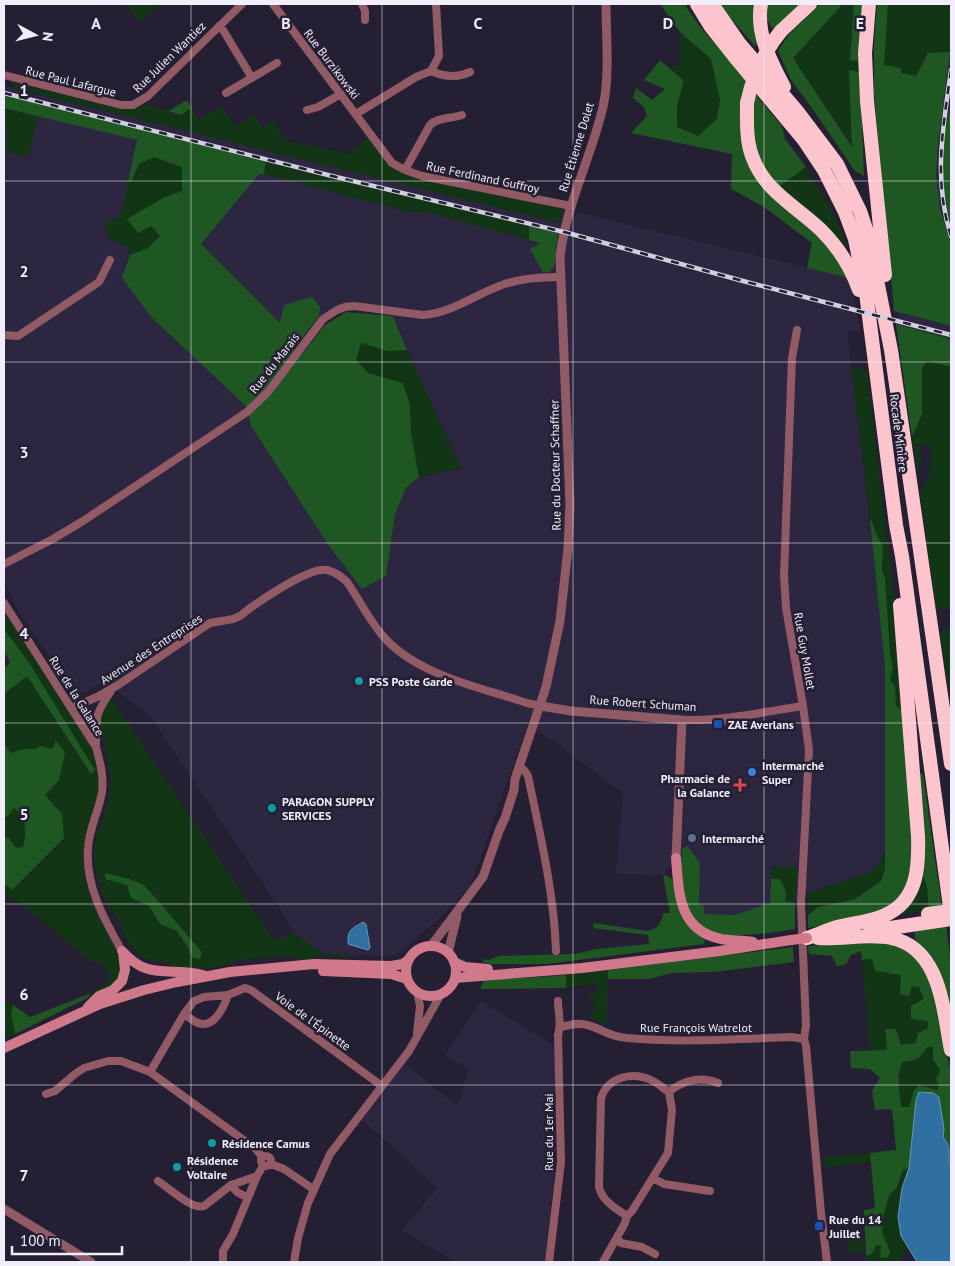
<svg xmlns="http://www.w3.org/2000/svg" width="955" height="1266" viewBox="0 0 955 1266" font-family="'PT Sans',sans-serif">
<rect width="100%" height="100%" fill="#241f32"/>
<!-- built -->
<path fill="#2d2640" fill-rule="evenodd" d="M951,41v64l-3,12 -2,90 5,17v20l-11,-35 -4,-35 2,-31z
M4,86l556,137 3,-14 287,69 11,55 -14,-3 26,219 12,119 1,183 -14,21 -64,20 -11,8 -75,25 -8,2 -25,-24 -9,-48 -17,20 -47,-1 7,-81 -85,-63 -7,-15 -61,172 -26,27 -42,37 -11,5 -67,-2 -31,-21 -8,-17 -137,-203 -45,-31 -16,9 -10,4 -10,-11 -50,-75 -13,-28zM122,278l136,24 23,22 13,25 25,-33 19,-10 8,-3 45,5 16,42 54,118 -42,9 -13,11 -11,26 -9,62 -59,-33 -76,-117 -4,-19 -96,-90z
M900,313l51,13v13l-54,-15z
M481,1001l74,45 1,87 -1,38 -10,91h-95l1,-3 -50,-29 37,-42 -77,-69 44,-55 51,41 4,-6 8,-30 -23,-14z"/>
<!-- green -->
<path fill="#123615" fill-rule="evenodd" d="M125,4h34l1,2 -21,16z
M843,4h11l-4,56 8,1 2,11 -11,-2 4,78 -60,-90z
M888,4h63l-1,48 -22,1 -12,23 -14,-3 -18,-8z
M680,32l31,27 9,41 -3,19 -19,17 -21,-9v-21l7,-25 -11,-10 7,-8z
M13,82l107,27h12l13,-5 36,11 11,-7 7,12 23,-14 13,21 19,-13 8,14 11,-7 13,20 64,13 18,-17 19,26 18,12 158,34 -3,14 -547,-135z
M4,108l34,9 -10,40 -21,-5 -1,-32 -2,-1z
M154,157l28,10v24l-19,7 -12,27 9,11 -12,12 -18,7 -3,-8 -15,-7 -9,-15 17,-9 8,-34 4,-2 7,-16z
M266,161l263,65v14l-103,-28h-19l-143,-38z
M806,167l23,39 14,28 7,28 -73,-74z
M361,343l27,8 19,-1 54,118 -42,9 -8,-44 -1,-28 -7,-22 -35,-10 -12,-13z
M927,361l24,6v243l-15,-1 -16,-116c11,-15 11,-31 11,-49l-12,1 2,17 -4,11 -5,-36 10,-23v-46z
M851,367l16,4 29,241 8,99 -8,-5 -1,-21 -5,-4 3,-13 -3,-14 -5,-76 -3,-9 1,-23 -7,-12 -4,-13 -2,-1z
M4,610l87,137c3,12 10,28 8,41 -3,19 -12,37 -15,56 -6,42 18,79 37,114l2,9 -4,14 -19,12 -11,4v-3l21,-13 -6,-17 -13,-3 -68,-56 -19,-11v-10l8,6 50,-76 -17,-19 7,-46 -12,-3 -5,3h-12l-12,4 -7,-10v-49l23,-19 64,99 -63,-113 -24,-32z
M951,627v74l-11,-69z
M110,697l164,243 19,-7 31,21 29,1v2h-36l-12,5 -17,-6 -49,4 -17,7 -51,2 -1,-6c-41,0 -43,-30 -60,-58l5,16c-10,-21 -21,-43 -21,-66 1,-21 11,-40 15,-60 4,-19 -2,-39 -6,-58l-4,1c-1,-16 1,-28 11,-41zM127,885l27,11 8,11 40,44 -9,7 -6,-12 -10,-15 -17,-7 -11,-18 -18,-8z
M13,808c15,10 14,23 10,39l-7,2 -7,-11 -5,-1v-21l3,1z
M886,851l-1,18 -4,12 -26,18 -37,8 -10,8v-22l64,-21z
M771,866l26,1 -2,36 -10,-2 -5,-22h-9z
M922,872l5,15 2,23 -36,6z
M872,959l3,12 26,4 11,10 7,2c5,11 14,32 8,43 -3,5 -8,9 -11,13l-16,2 -15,-16 2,21h-17l-8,-90z
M608,970l-1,55 -18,-8v-6h6l-1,-12h-5v-6l9,-1 -1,-9 -31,5v-13z
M4,999l9,6 -2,7 4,22 -11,5z
M927,1047h6v13l7,10 -4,9 3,6 -2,5 -12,-5h-6l-10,22h-8l-3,-30 4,-15 11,-2z
M870,1153l1,9 -45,6 -1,-11z
M909,1168l-7,20 -1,48 7,11 -7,14 -3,1h-32v-6l6,-2 3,-9 15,7 -8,-20 1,-15 6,-21 8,-9 6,-17z
M862,1233l2,18 -14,2 -2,-18z"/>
<!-- forest -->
<path fill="#1f5723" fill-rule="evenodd" d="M660,4h24l18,25 45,51 -4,48 43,81 32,27 20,20 12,22 -43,-10 5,-25 -48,-36 -33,-18 1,-35 -101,-21 16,-17 -3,-9 -11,-9 3,-10 16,12 13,-11 -21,-9 16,-20 24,21 -7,25v21l21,9 19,-17 3,-19 -9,-41 -31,-27z
M721,4h37l1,40 -4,2 -29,-33z
M768,4h34l-2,4 -27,22 -6,-11z
M820,4h23l-50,54 59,89 -3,-77 11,2 4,104 -9,-5 -43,-63 -21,-28 -13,-29 11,-17z
M854,4h9l-5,57 -8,-1z
M877,4h11l-4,61 16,3 2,5 14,3 12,-23 22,-1 -12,91 -2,31 4,35 11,35v82l-57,-15 -20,-218v-51z
M4,95l262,66 -2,13 -6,1 -57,69 79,79 4,-18 28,-8 8,10 -1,9 -25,33 7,7 24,-31 21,-13 47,4 14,34 -19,1 -27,-8 -5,17 12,13 35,10 7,22 1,28 8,44 -13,11 -11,26 -9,62 -24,13 -35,-46 -76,-117 -4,-19 -96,-90 -29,-39 8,-23 18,-7 12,-12 -9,-10 -13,7 -11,-14 36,-21 19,-7v-24l-28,-10 -15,7 -7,16 -4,2 9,-42 -133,-32z
M756,95l26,31 3,13 21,28 -29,21 -15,-20 -6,-18 -4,-39z
M187,100l5,8 -11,7 -13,-4z
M951,105v119c-12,-39 -11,-80 0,-119z
M529,226l29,7 -4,33 -4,6h-7l-13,-23 9,-5 -1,-2 -9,-2z
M896,324l55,15v28l-24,-6 -5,7v46l-10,23z
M870,520l2,1 4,13 7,12 -1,23 3,9 5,76 3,14 -3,13 5,4 1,21 8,5 9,144 -6,30 -6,10 -8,8 -15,8 -38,11 -32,6v-13l10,-8 37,-8 26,-18 4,-12v-201z
M4,629l24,32 67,109 -4,4 -64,-98 -23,18v-25l6,-7 -6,-11z
M56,741l9,11 -6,28 -14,15 17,19 2,24 -52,52 -8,-6v-47l5,1 7,10 7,-1c4,-15 4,-29 -9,-39l-7,9 -3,-1v-73l7,10 12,-4h12l5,-3 12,3z
M916,774h7l19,134 -13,2 -2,-23 -5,-15z
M687,846l13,17 -1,42h5v9l31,1 35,-12 1,-24h9l6,13 -1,9 10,2v26l-26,4 -40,3 -11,-2 -18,-7 -13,-19 -6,-38 1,-21z
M105,873l24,6 15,6 58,67 -2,7 -7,-1 -6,-12 -10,-15 -17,-7 -11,-18 -18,-8 -4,-13 -22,-6z
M663,875l5,1 4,3c5,28 6,45 33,59l-1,6 -157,20h-56l-8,-2v-3l6,1 10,-4 76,-2 21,-5 53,-5 -1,-9 -55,-7 1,-5 54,8c11,-3 13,-7 15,-18h7z
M946,925l5,40v71l-31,-89 -5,-9v-9z
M876,942l26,5 19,16 12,22 18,89v78l-3,-10 -5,-5v-13l-24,-32 -3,8 -7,68 -6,2 -6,17 -8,9 -6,21 -1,15 8,20 -2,6 -8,-1 1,-11 -5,-1 -4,9 -6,2 -2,-46 11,-2 -5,-55 26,-3 -4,-41 -17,1 -3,-19 8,-13 -10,-9 -19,-1 -1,-17 37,-1 -2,-21h11l5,16 15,-2 2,-10 9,-4 2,-7 -18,-4v-12l13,-7 -5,-12 -7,-1 -3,10 -9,-2 1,-19 -26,-4 -3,-12 -10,1 -1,-9 -10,4 -5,9 -9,2 -5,-10 -23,-2 -1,-8zM927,1047h6v13l7,10 -4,9 3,6 -2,5 -18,-5 -5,6 -5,16h-8l-3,-30 4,-15c14,-2 17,-2 25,-15z
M793,947l1,15 -80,10 -42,1 -23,6h-41v-9z
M566,975v13l-86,1 5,-11h38z
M89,994v3l-74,37 -4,-22 2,-7 17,12z"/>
<!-- water -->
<path fill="#2f70a0" stroke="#6996bb" d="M363,922l3,2 4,24 -2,2 -20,-6c0,-15 2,-14 15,-22z
M919,1092l14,1 6,4 5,32 -1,8c8,9 6,14 6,25l2,2v98h-34l-16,-26 -3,-19 4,-29 7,-20 7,-68z"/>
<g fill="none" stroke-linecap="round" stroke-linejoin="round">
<!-- minor -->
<path stroke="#915a65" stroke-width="8" d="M273,4l119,159 13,7 17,6 149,30
M362,4l3,7v9
M219,26l4,4 29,48
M431,71l8,-15 -3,-52
M4,75l117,30h12l15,-9 94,-92
M226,93l51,-30
M307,110l11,-3 23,-13
M356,114l60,-37 15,-6c13,6 26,7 39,1
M405,170l25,-45c8,-8 21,-6 32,-10
M797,330l-5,28 -8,217 2,33 17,98 6,44 -8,154 5,121 -2,14 2,7 15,167 6,49
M4,335l14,1 81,-54 11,-22
M4,564l49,-25 30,-18 164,-109 21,-20 55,-73 14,-9 8,-3 9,-1 69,9c29,-2 53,-21 79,-30 19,-7 38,-8 58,-8
M4,603l92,144c4,15 8,29 6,45 -3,19 -13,36 -14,56 -3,38 16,71 34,103
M72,708l25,-11 21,-12 92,-62 23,-4 7,-3c16,-13 68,-49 87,-46 8,2 14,6 20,12 12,17 22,38 36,54 33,39 97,51 144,67l14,3
M682,720c41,1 81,-8 121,-14
M96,745c0,-28 -1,-31 15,-54
M519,768l5,2 4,6c12,58 26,116 28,175
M417,991l3,15 -3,27
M184,1014c4,3 9,7 14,9 16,6 26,-16 30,-28
M561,1027c8,-2 18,-5 26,-2 16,4 22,12 40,13 54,5 110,1 165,-1l12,2
M150,1072l34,-58 10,-13 10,-4 24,-2 17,-7 6,2 131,96
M669,1092c14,-12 32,-16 49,-9
M46,1094l9,-3 20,-17 9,-6 24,-7h13l29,11 106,77 6,8
M261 1161a5 5 0 1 1 10 0a5 5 0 1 1-10 0Z
M271,1164l13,5 29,20
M653,1178l11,6 46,7
M158,1181c11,7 34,29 46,25l27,-21 26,-9
M231,1185l6,7 11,6
M617,1238l4,5 21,4 13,7
M223,1262v-11l10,-17 24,-58 6,-10
M294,1262l4,-24 10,-35 22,-49 79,-103 32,-57
M549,1262l12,-100 -3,-127c4,-11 0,-22 0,-34
M603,1262l22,-39 2,-7 5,-5 36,-58 4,-43 -3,-18c-5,-3 -10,-8 -16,-11 -19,-10 -45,-5 -52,17l-2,89c4,15 16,21 28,29"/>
<!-- tertiary -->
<path stroke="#915a65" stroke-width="9" d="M541,706l30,5 111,9 -6,138
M431,946l52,-69 16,-46 6,-13 9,-28 1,-11 31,-92 14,-66 8,-73 2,-44 -10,-247c6,-52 31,-99 43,-150 7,-32 3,-71 3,-103
M448,953l9,-37
M4,1209l87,53"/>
<!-- secondary -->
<path stroke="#d0798b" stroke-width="10" d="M676,858c3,37 3,72 45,81 11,2 21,1 32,3
M406 971a25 25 0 1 1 50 0a25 25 0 1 1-50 0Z
M122,951c27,31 48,15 81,24
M454,962l11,5 23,2
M323,971l68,3 16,5
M455,978l127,-10 138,-17 71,-11
M88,1007l11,-11 14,-6 9,-9 3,-11 -2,-18
M4,1048l96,-44 44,-14 33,-8 53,-10 84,-8 77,2 12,-2 6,-5"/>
<!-- motorway -->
<path stroke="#fcc5ce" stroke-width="14" d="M697,4l14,23 23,29 70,84 20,30 21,42 10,27 11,54 30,232 6,31 49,358
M712,4l27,39 58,68 40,53 23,47 8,24 23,115 60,414
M761,4c-5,30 9,56 23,83
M869,4l-4,49 2,48 18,174
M781,31l29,-27
M747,103c0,17 -1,37 5,53 13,36 43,49 69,74 18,18 30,37 38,60
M870,931l81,-12
M807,938c10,-3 20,-8 30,-11 16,-4 33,-5 48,-12 33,-14 34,-49 33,-79l-18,-231
M818,938c24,2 49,-5 73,0 50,10 52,72 60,112"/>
<!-- rail casing -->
<g stroke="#d1cfdd" stroke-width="4.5">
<path id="rail" d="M951,70c-8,58 -18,109 0,166
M4,93l324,82 240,58 175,48 208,54"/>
</g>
<!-- rail -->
<use href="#rail" stroke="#241f32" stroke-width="2.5" stroke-dasharray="8" stroke-linecap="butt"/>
<!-- secondary-bridge -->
<path stroke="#d0798b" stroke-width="10" d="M791,940l16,-2"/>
<!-- motorway-bridge -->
<path stroke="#fcc5ce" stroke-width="14" d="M747,103c6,-28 16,-50 34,-72
M928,914l23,-3"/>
</g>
<!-- grid -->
<path fill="none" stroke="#f0eefb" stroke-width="1" stroke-opacity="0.55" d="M191,4v1258M382,4v1258M573,4v1258M764,4v1258M4,181h947M4,362h947M4,543h947M4,723h947M4,904h947M4,1085h947"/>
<!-- markers -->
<g fill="#0f9aa8" stroke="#241f32" stroke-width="2">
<circle cx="359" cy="681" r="5"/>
<circle cx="272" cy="808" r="5"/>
<circle cx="212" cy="1143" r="5"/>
<circle cx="177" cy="1167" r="5"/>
</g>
<g fill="#1a4fb4" stroke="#241f32" stroke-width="2">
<rect x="713" y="719" width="10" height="10" rx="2.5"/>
<rect x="814" y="1221" width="10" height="10" rx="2.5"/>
</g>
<circle fill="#3f7fe0" stroke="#241f32" stroke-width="2" cx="752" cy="772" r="5"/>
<path fill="#e0444e" stroke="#241f32" stroke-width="2" d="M737.5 777.5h5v5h5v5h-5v5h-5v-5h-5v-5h5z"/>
<circle fill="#5c6f8a" stroke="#241f32" stroke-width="2" cx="692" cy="838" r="5"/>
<g text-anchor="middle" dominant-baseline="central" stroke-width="5" stroke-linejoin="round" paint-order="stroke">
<!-- street labels -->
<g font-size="12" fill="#f0eefb" stroke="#241f32">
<text transform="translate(169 57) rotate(-44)">Rue Julien Wantiez</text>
<text transform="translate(332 64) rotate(53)">Rue Burzikowski</text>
<text transform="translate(71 81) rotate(14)">Rue Paul Lafargue</text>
<text transform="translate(576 147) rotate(-73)">Rue Étienne Dolet</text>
<text transform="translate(483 177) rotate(12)">Rue Ferdinand Guffroy</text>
<text transform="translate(274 363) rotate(-52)">Rue du Marais</text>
<text transform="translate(899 433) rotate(83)">Rocade Minière</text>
<text transform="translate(555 465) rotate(-91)">Rue du Docteur Schaffner</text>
<text transform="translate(151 649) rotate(-33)">Avenue des Entreprises</text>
<text transform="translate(805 651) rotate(80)">Rue Guy Mollet</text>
<text transform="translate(77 696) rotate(58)">Rue de la Galance</text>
<text transform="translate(643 703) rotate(4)">Rue Robert Schuman</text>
<text transform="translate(313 1021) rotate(36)">Voie de l'Épinette</text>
<text x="696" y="1027">Rue François Watrelot</text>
<text transform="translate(548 1132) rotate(-90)">Rue du 1er Mai</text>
</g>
<!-- poi labels -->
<g font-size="12" font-weight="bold" fill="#f0eefb" stroke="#241f32" text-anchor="start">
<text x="369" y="681">PSS Poste Garde</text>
<text x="728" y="724">ZAE Averlans</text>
<text x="762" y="765">Intermarché<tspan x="762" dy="14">Super</tspan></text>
<text x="730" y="778" text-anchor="end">Pharmacie de<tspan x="730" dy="14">la Galance</tspan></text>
<text x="282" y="801">PARAGON SUPPLY<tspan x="282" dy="14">SERVICES</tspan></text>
<text x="702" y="838">Intermarché</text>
<text x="222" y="1143">Résidence Camus</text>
<text x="187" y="1160">Résidence<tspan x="187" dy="14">Voltaire</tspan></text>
<text x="829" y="1219">Rue du 14<tspan x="829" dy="14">Juillet</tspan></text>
</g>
</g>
<g font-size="16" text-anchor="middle" font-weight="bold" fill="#f0eefb" stroke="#241f32" stroke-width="5" stroke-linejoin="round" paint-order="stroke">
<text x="96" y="29">A</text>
<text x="286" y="29">B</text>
<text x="478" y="29">C</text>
<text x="668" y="29">D</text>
<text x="860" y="29">E</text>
<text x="24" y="96">1</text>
<text x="24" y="277">2</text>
<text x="24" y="458">3</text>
<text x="24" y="639">4</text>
<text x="24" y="820">5</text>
<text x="24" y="1000">6</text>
<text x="24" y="1181">7</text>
</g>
<!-- border -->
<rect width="955" height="1266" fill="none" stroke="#f0eefb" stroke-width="10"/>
<!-- north arrow -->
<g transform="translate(35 35) rotate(97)" stroke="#241f32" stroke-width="4" paint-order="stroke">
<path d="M0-4L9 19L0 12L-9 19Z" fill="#f0eefb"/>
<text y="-8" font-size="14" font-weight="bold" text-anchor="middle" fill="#f0eefb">N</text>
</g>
<!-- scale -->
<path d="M12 1246v8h110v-8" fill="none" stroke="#f0eefb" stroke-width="2.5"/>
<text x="20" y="1246" font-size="15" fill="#f0eefb" stroke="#241f32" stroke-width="4" paint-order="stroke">100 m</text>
</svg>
